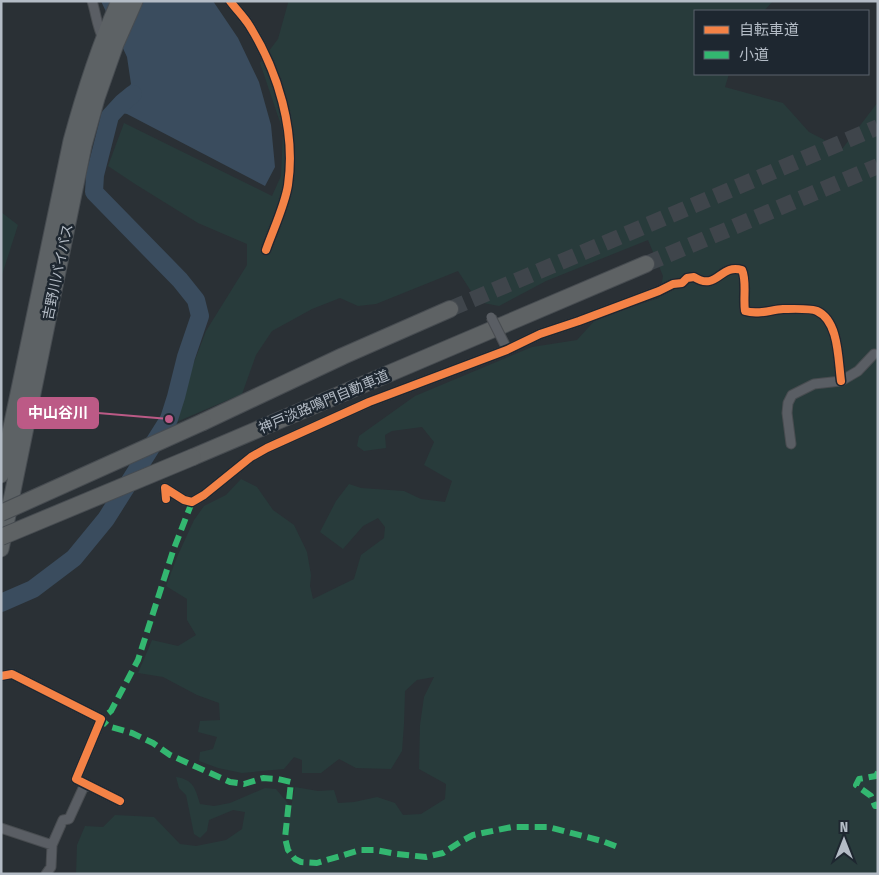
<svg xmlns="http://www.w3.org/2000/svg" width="879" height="875" viewBox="0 0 879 875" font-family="'Fira Sans Condensed','Noto Sans JP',sans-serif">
<rect width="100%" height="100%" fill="#2a3035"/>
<!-- green -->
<path fill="#283b3b" d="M287,1h486l-9,10h-69v63h34l-4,13 58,16 26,29 33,17 36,-47v772h-802l1,-29 8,-19 18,1 12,-12 39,2 26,27 16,2 30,-6 16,-11 3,-17 -12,-2 -24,10 -2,11 -7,7 -6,-4 -8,-39 -7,-7 -3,-11c18,3 19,11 24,27l14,2 16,-3 35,-15 11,1 15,18 4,-20 23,4 16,-1 4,13 16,-1 23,-5 18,6 8,12 18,-1 24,-15 1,-15 -27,-15 1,-44 4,-28 10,-20 -17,3 -12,11 -1,33 -2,27 -11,18 -35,-1 -17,-9 -18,14h-19v-13l-8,-3 -10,12 -42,4 -24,-5 -19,-7 1,-9 13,-3 4,-12 -19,-5 2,-11 20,-1 -1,-17 -22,-8 -34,-18 -25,-4 14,-33 26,6 18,-11 -9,-15v-21l-21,-13 11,-29 17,-37 10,-14 22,-11 15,-16 16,8 16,23 21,15 13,27 4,23 -1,11 3,13 41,-20 7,-24 23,-17 1,-11 -7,-9 -15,8 -20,23 -23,-17 16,-31 13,-17 12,4 43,3 17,8 24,3 7,-21 -28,-16 10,-23 -12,-15 -30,4 -7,4 1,13 -22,3 -7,-5 2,-10 56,-40 117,-49 45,-7 20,-22 62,-20 4,-22 -15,-36 -102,41 -47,25 -21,-4 -20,-31 -82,33 -18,2 -18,-8 -28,11 -40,22 -16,24 -14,39 -68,29 6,-13 8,-32 18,-47 41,-66v-21l-49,-21 -63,-39 -27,-18 16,-43 148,73 9,-20 2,-45 -23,-68 18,-24 10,-36z
M1,212l17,13 -17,53z"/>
<!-- water -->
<path fill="#3a4c5e" d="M101,1h112l25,37 21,44 12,43 4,42 -10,19 -138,-72 -11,-2 -5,-9 7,-3 13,-16 -4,-27z"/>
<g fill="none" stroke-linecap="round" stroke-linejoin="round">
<!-- river -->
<path stroke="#3a4c5e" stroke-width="18" d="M1,603l32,-14 41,-31 32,-39 63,-100 7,-22 10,-40 14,-41 -4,-16 -16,-20 -86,-88 1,-17 15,-59 12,-13 11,-9"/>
<!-- motorway-tunnel -->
<path stroke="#3f454b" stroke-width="16" stroke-dasharray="16 8" stroke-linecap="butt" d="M646,264l232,-98
M450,309l428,-182"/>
<!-- minor casing -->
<g stroke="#484c50" stroke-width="11">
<path id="minor" d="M92,1c4,12 5,26 11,37
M230,1c6,8 14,16 19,24 29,46 47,106 39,160 -3,20 -15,45 -22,65
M791,444l-4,-31 1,-10 4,-8 22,-11 27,-3 17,-10 16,-17
M166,499l-1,-11 19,12 8,2 12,-7 47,-38 16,-9 102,-46 138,-52 33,-16 39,-13 80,-30 14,-7 9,-1 5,-5 7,-1c23,15 26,-14 48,-7 5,11 1,28 3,41 13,4 25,-1 38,-2 7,0 29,-1 34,2 22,10 21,48 24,70
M1,676l11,-2 89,45 -25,60 44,22
M1,828l51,17
M46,874l5,-7 1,-22 11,-25 6,-1 16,-35"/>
</g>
<!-- trunk casing -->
<g stroke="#474c51" stroke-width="17">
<path id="trunk" d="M1,475l70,-334c13,-48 28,-95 48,-140
M1,549l83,-404 13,-47 19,-54 19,-43"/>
</g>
<!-- motorway casing -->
<g stroke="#474c51" stroke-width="18">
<path id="motorway" d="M203,422l140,-66 107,-47
M193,457l453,-193"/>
</g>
<!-- minor -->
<use href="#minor" stroke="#5a5e64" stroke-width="9"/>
<!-- trunk -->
<use href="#trunk" stroke="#5d6265" stroke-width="15"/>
<!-- motorway -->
<use href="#motorway" stroke="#5e6264" stroke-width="16"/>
<!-- minor-bridge casing -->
<g stroke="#484c50" stroke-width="11" stroke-linecap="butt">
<path id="minor-bridge" d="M491,317l14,28"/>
</g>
<!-- motorway-bridge casing -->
<g stroke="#474c51" stroke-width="18" stroke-linecap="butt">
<path id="motorway-bridge" d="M1,513l202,-91
M1,537l192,-80"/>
</g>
<!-- minor-bridge -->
<use href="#minor-bridge" stroke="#5a5e64" stroke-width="9"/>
<!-- motorway-bridge -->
<use href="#motorway-bridge" stroke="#5e6264" stroke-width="16"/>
<!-- quiet -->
<path stroke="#33b770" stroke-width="6" stroke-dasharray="12 6" stroke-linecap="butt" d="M192,502l-19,49 -35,109 -27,51 -10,8 7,7 24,7 21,10 17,12 60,27 14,2 19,-6 15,1 13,3 -6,56 3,12 7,9 6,3 16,1 43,-13h15l22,4 29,3 17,-4 17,-11 13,-7 39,-8h36l54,14 16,6
M878,772l-2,4 -17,3 -3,6 15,11 4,10h3"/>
<!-- cycleway casing -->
<g stroke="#1e2730" stroke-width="11">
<path id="cycleway" d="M230,1c6,8 14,16 19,24 29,46 47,106 39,160 -3,20 -15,45 -22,65
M166,499l-1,-11 19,12 8,2 12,-7 47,-38 16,-9 102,-46 138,-52 33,-16 39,-13 80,-30 14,-7 9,-1 5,-5 7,-1c23,15 26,-14 48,-7 5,11 1,28 3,41 13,4 25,-1 38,-2 7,0 29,-1 34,2 22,10 21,48 24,70
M1,676l11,-2 89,45 -25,60 44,22"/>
</g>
<!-- cycleway -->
<use href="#cycleway" stroke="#f48246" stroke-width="8"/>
</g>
<g text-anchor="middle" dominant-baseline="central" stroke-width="5" stroke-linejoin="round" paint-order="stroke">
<!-- street labels -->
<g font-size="14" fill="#b4bcc6" stroke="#1e2730">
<text transform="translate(58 272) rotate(-78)">吉野川バイパス</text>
<text transform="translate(324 402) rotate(-23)">神戸淡路鳴門自動車道</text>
</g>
</g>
<!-- callouts -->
<path fill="none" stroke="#bc5a86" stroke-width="2" d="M169 419L98 413"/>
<circle fill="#bc5a86" stroke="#1e2730" stroke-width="2" cx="169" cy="419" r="5"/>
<rect fill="#bc5a86" stroke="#bc5a86" stroke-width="2" x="18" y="398" width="80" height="30" rx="5"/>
<g font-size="15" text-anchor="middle" font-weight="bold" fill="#fff">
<text x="58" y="418">中山谷川</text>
</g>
<!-- border -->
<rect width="879" height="875" fill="none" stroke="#b4bcc6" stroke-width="5"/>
<!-- legend -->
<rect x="694" y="10" width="175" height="65" fill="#1e2730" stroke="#5a636c"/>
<rect x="704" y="26" width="25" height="8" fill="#f48246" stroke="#5a636c"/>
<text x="739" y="35" font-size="15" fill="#b4bcc6">自転車道</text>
<rect x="704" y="51" width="25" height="8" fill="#33b770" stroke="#5a636c"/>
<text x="739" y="60" font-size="15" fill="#b4bcc6">小道</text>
<!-- north arrow -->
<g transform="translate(844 840)" stroke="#1e2730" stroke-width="4" paint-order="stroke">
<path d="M0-4L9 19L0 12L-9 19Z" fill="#b4bcc6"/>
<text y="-8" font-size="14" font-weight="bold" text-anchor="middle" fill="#b4bcc6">N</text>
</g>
</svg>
